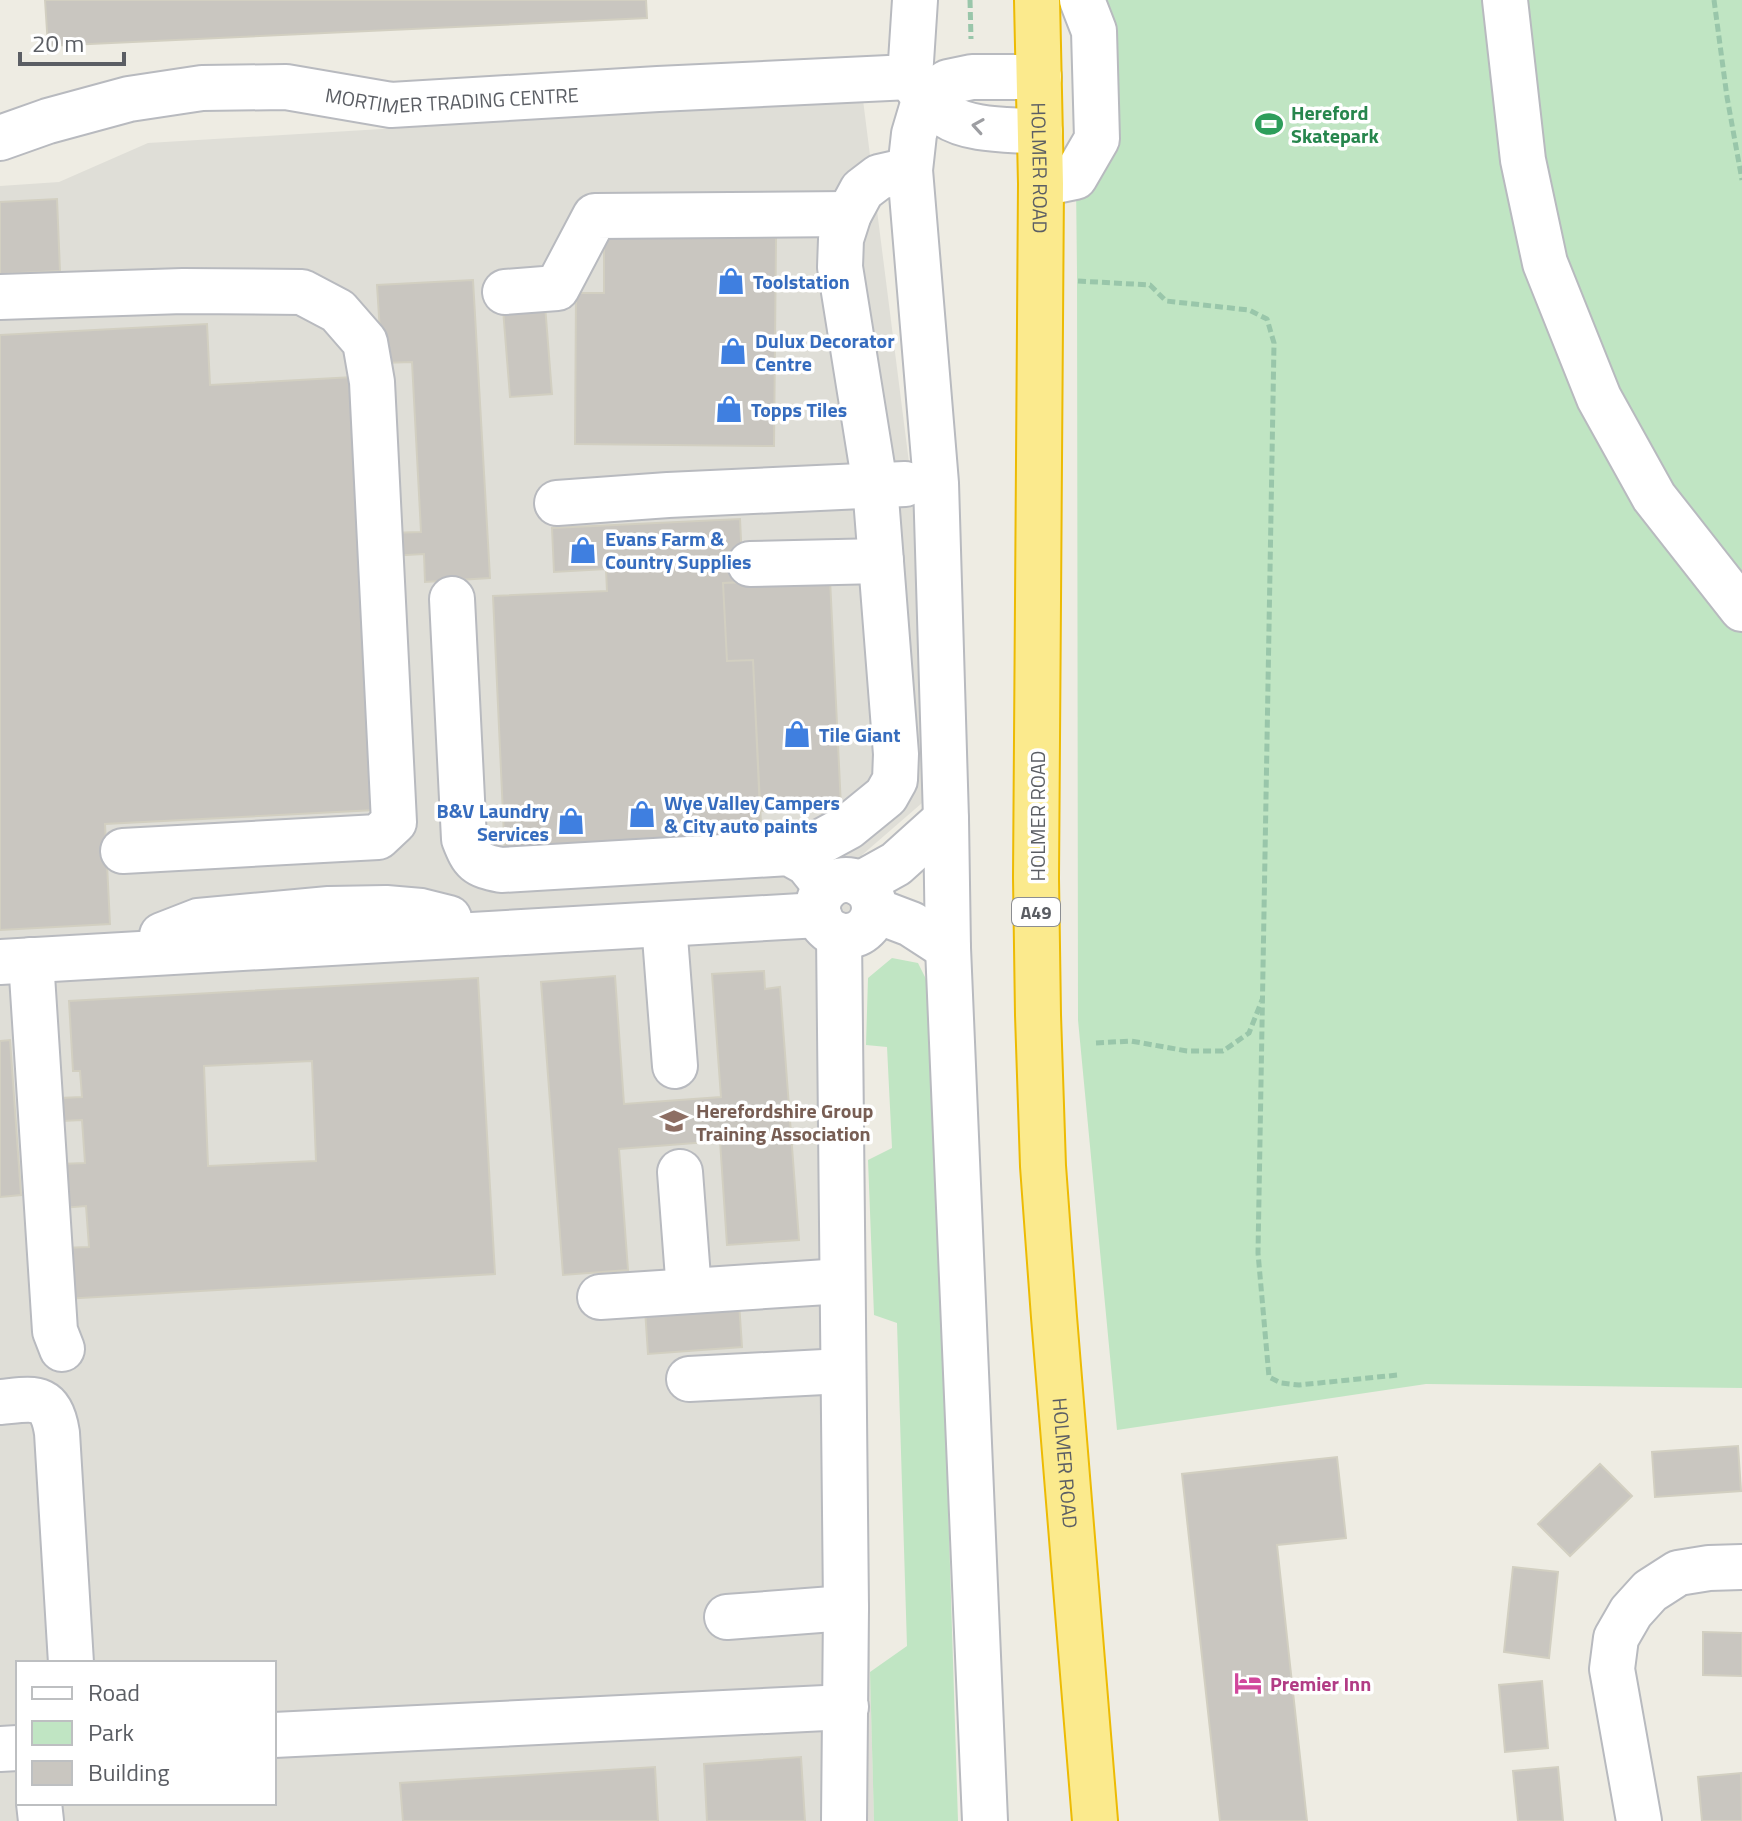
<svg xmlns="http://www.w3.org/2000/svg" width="1742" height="1821" viewBox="0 0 1742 1821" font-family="'Titillium Web',sans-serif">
<rect width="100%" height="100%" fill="#eeece3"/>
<!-- industrial -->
<path fill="#dfded7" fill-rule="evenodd" d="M863,100l51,402 8,301 -60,52 8,817 4,149h-874v-1635l59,-4 89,-39zM18,1663h256v140h-256z"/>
<!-- green -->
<path fill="#c0e5c3" d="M1074,0h668v1388l-316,-4 -309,46 -39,-410 -1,-748z
M892,958l26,5 14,28 26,830h-84l-4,-149 37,-26 -10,-323 -23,-8 -6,-155 24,-12 -5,-101 -21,-2 2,-67z"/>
<!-- building -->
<path fill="#c9c6c0" stroke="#d2cfc1" stroke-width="2" fill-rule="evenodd" d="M45,0h601l1,18 -599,28z
M57,199l3,72 -60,3v-72z
M604,236l172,2 -2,208 -199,-2 1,-151h28z
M473,280l17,298 -65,4 -1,-28 -35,2 -1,-23 33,-1 -9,-170 -30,1 -5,-78z
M545,305l7,89 -42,3 -7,-88z
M207,324l3,61 143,-8 22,433 -270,14 5,100 -110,6v-595z
M740,519l3,63 -20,1 4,78 26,-1 9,185 -257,13 -12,-262 114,-5 -1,-22 -52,3 -2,-44z
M830,579l11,228 -81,4 -7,-151 -26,1 -4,-78z
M764,971l1,18 15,-2 19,253 -72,5 -7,-104 -101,8 9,121 -65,5 -22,-293 74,-6 9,128 97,-7 -9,-123z
M478,978l17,296 -431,25 -2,-51 27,-1 -3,-41 -24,2 -2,-44 25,-1 -3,-43 -20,1 -2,-23 22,-1 -2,-26h-7l-4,-70zM312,1061l4,100 -108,5 -4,-100z
M10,1040l11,155 -21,2v-156z
M739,1302l3,45 -94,7 -3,-45z
M1738,1446l3,45 -86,6 -3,-45z
M1337,1457l9,81 -69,7 30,276h-87l-38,-347z
M1600,1464l32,32 -62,60 -32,-32z
M1513,1567l45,5 -9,86 -45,-6z
M1703,1632l39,1v43l-39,-1z
M1542,1681l6,67 -43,4 -6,-67z
M801,1757l4,64h-98l-3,-57z
M655,1767l3,54h-255l-3,-38z
M1558,1767l5,54h-45l-5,-50z
M1741,1773l1,48h-40l-4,-44z"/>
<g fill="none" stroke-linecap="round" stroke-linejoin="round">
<!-- minor casing -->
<g stroke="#b8babf" stroke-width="48">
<g id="minor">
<path d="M915,0l-5,77c5,10 13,18 21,25 4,4 9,9 14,13 26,17 66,14 95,17"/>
<path d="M1505,0l18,160 22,103 54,135 55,99 88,112"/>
<path id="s1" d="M0,138l48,-17 81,-22 73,-11 84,-1 105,18 267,-16 252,-12"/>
<path d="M1041,184l34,-7 22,-38 -3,-108 -12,-31"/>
<path d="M505,292l52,-4 38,-72 254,-2"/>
<path d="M0,297l183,-6 119,1 36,19 27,31 7,40 22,440 -16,15 -255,14"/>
<path d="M557,503l111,-8 237,-11"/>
<path d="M750,564l131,-3"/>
<path d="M452,599l12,240c9,23 12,26 37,31l288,-17 18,10 20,25"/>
<path d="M789,853l24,-7 35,-19 38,-31 9,-16 1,-26 -21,-269 -35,-218 1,-28 8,-25 13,-24 17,-13 31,-7"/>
<circle cx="846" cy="908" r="28"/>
<path d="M860,884l36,-20 50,-45"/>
<path d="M874,910l37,14 37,24"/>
<path d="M664,924l11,142"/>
<path d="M162,935l36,-14 131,-12 57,-1 35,3 28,7"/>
<path d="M839,935l7,673 -2,213"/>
<path d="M31,960l24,371 7,18"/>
<path d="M0,962l819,-47"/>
<path d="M680,1172l9,119"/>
<path d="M600,1297l242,-16"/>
<path d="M689,1379l154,-8"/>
<path d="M0,1402c34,-3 51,-9 57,31l14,230"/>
<path d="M727,1617l119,-9"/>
<path d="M274,1735l572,-28"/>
<path d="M0,1749l18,-1"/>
<path d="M39,1803l2,18"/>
<path d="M985,1821l-37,-873 -2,-129 -10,-336 -26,-313 4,-36 11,-37 23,-15 24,-5h67"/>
<path d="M1639,1821l-27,-152 4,-31 15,-26 19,-21 28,-18 31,-5 33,-1"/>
</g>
</g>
<!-- highway casing -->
<g stroke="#edbb03" stroke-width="48">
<g id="highway">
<path id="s2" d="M1037,0l4,184 -5,694 2,137 5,151 11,151 41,504"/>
</g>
</g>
<!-- path -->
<path stroke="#99c6aa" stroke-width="5" stroke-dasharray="8 4" stroke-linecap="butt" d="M970,0l1,39
M1714,0l13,97 15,83
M1078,281l72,4 16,16 83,9 18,9 7,24 -16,910 11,124 12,6 18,2 99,-10
M1096,1043l35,-2 56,10h36l26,-18 13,-33"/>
<!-- minor -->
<use href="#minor" stroke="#fff" stroke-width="44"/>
<!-- highway -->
<use href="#highway" stroke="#fbea8d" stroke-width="44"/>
</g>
<!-- one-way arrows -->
<defs><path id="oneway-chevron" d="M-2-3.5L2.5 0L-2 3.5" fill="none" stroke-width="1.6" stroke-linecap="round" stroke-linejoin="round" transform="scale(2)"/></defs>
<use stroke="#9d9ea2" href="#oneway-chevron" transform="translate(978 126) rotate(-171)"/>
<!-- icons -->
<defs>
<g id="stadium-bare" transform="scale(2.16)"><path d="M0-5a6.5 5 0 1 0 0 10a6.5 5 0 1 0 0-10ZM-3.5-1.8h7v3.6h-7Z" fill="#2e9e5b" stroke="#fff" stroke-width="2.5" paint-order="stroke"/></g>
<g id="shop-bare" transform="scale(2.16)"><path d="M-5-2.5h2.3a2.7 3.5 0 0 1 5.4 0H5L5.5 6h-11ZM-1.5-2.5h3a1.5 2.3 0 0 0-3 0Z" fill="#3f7fe0" stroke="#fff" stroke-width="2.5" paint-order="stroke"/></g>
<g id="university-bare" transform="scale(2.16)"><path d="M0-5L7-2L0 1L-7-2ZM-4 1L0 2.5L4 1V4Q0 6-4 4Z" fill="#8d6e63" stroke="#fff" stroke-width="2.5" paint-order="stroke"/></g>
<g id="hotel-bare" transform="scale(2.16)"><path d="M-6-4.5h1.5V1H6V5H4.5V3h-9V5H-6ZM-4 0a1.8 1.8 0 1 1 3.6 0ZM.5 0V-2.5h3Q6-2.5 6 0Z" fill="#d1479c" stroke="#fff" stroke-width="2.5" paint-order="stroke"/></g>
</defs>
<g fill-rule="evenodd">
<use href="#stadium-bare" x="1269" y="124"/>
<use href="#shop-bare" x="731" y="281"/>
<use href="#shop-bare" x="733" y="351"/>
<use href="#shop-bare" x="729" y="409"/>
<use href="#shop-bare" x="583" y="550"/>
<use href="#shop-bare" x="797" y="734"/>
<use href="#shop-bare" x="642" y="814"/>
<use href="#shop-bare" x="571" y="821"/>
<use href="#university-bare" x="674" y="1121"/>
<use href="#hotel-bare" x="1248" y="1683"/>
</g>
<g text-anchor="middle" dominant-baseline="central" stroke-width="7" stroke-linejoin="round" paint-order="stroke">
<!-- shield labels -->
<rect fill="#fff" stroke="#8c8e92" stroke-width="2" x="1012" y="898" width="48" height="28" rx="6"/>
<g font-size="18" font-weight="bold" fill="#5b5e64">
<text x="1036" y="912">A49</text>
</g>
<!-- street labels -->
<g font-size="20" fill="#5b5e64" stroke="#fff">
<text stroke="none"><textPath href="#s1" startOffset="460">MORTIMER TRADING CENTRE</textPath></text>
<text stroke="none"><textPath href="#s2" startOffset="168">HOLMER ROAD</textPath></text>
<text transform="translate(1037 816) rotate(-90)">HOLMER ROAD</text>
<text stroke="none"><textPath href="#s2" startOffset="1464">HOLMER ROAD</textPath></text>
</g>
<!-- leisure labels -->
<g font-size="20" font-weight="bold" fill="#27864d" stroke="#fff" text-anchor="start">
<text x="1291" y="112">Hereford<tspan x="1291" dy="23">Skatepark</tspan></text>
</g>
<!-- shop labels -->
<g font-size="20" font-weight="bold" fill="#366cbe" stroke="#fff" text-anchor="start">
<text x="753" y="281">Toolstation</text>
<text x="755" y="340">Dulux Decorator<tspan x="755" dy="23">Centre</tspan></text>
<text x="751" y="409">Topps Tiles</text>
<text x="605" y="538">Evans Farm &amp;<tspan x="605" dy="23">Country Supplies</tspan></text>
<text x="819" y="734">Tile Giant</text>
<text x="664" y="802">Wye Valley Campers<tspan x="664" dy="23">&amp; City auto paints</tspan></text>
<text x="549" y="810" text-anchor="end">B&amp;V Laundry<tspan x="549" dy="23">Services</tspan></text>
</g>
<!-- education labels -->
<g font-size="20" font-weight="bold" fill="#785e54" stroke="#fff" text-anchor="start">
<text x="696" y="1110">Herefordshire Group<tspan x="696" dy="23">Training Association</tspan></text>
</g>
<!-- hotel labels -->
<g font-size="20" font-weight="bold" fill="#b23c85" stroke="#fff" text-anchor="start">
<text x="1270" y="1683">Premier Inn</text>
</g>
</g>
<!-- legend -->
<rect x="16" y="1661" width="260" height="144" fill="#ffffff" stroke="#bdbfc1" stroke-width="2"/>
<rect x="32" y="1687" width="40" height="12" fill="#ffffff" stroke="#bdbfc1" stroke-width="2"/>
<text x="88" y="1701" font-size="24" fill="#5b5e64">Road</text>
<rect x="32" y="1721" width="40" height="24" fill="#c0e5c3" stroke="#bdbfc1" stroke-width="2"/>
<text x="88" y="1741" font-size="24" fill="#5b5e64">Park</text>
<rect x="32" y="1761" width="40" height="24" fill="#c9c6c0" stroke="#bdbfc1" stroke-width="2"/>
<text x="88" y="1781" font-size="24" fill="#5b5e64">Building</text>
<!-- scale -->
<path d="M20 52v12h104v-12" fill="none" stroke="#5b5e64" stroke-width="4"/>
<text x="32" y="52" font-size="24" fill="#5b5e64" stroke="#ffffff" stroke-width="6" paint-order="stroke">20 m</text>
</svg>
